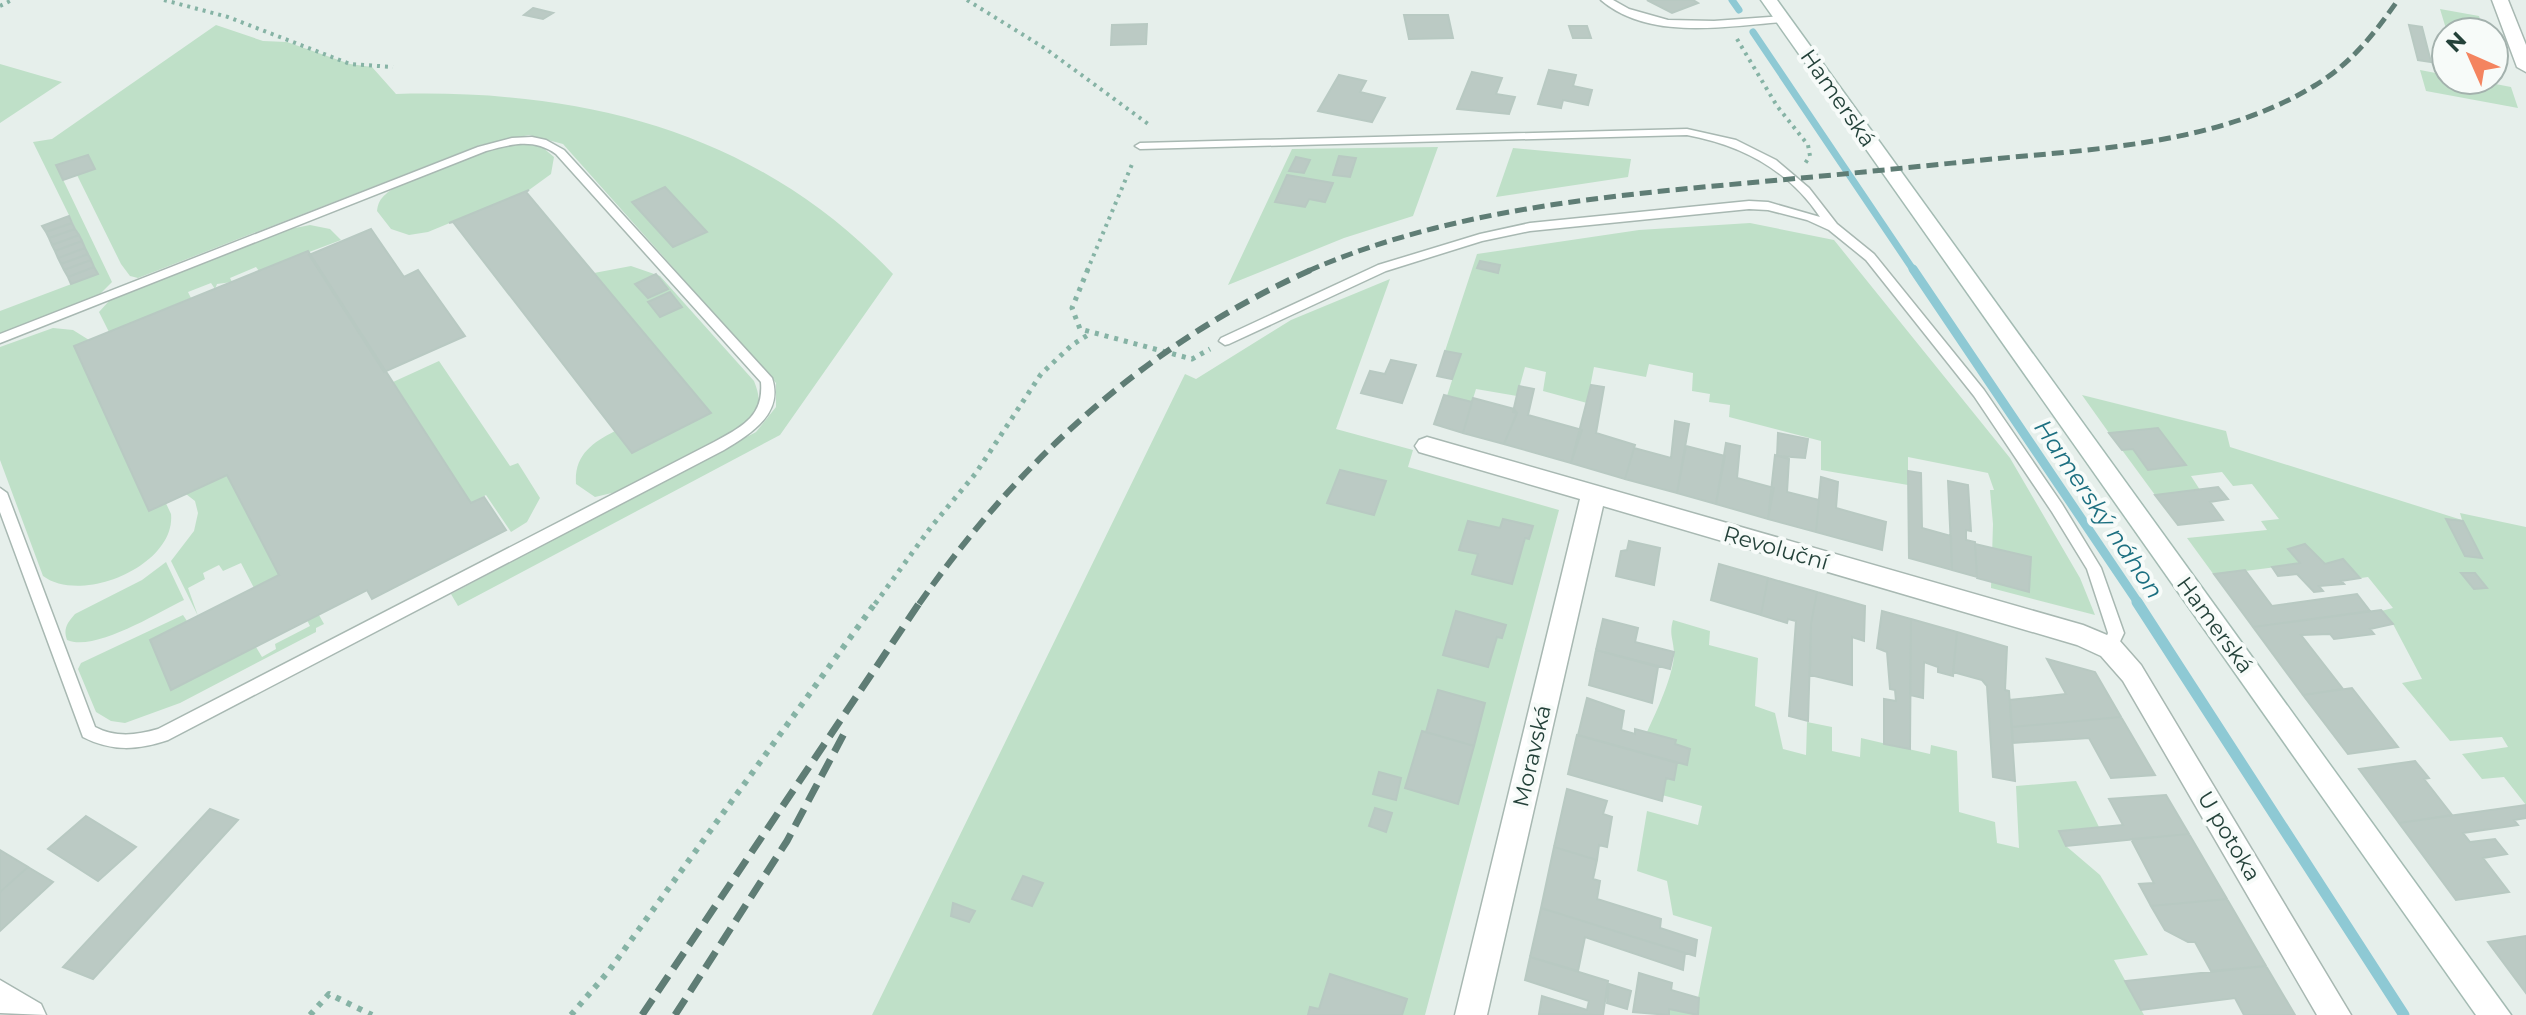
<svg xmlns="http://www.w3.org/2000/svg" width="2526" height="1015" viewBox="0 0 2526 1015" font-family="Montserrat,sans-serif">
<rect width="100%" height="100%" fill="#e6efeb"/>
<!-- green -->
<path fill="#bfe0c8" d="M2440,9l39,7 5,16h-37z
M216,25l47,16 24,1 63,22 22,3 24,27c190,-5 362,38 497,180l-113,161 -322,171 -7,-12 305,-162 20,-25v-24l-213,-239 -34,-9 -49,10 -342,133 -8,-2 -9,-12 -44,-89 18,-6 -7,-14 -32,10 56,117 -12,12 -100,40v-23l98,-37 -65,-132 19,-3z
M0,64l62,18 -62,41z
M2420,70l26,5v5h29l36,7 7,21 -92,-17z
M517,144l24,2 13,11 -3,17 -22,16 -101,42 -19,3 -18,-6 -14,-18c1,-8 3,-12 9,-17 18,-16 105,-46 131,-50z
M1438,147l-25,69 -69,22 -116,47 64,-136z
M1513,148l118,11 -3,18 -132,20z
M1750,223l84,17 176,218 70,120 15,37 -104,-27 2,-64 -3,-34h4l-6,-17 -80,-16v28l-87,-15v-29l-92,-24 1,-12 -21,-3 1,-8 -18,-3 1,-18 -44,-9 -3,13 -52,-10 -7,36 -44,-12 3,-19 -21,-5 -8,29 -41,-7 -4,13 -25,-6 13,-41 -15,-4 32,-97 162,-24z
M310,225l20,4 11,11 -82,31 -3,-4 -26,11 2,4 -15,2 -2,5 -4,-6 -23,9 3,6 -82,34 -10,-20 10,-11 181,-72z
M631,266l29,10 94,105c5,13 8,24 -1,35 -16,20 -110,62 -137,76l-21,5 -19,-13c-2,-29 16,-41 39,-53l17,22 79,-40 -117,-140z
M1390,279l-54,150 77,21 -5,17 151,43 -134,505h-553l313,-641 11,5 95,-59z
M53,328l20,2 16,10 82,174c5,51 -89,91 -128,62l-43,-116v-113z
M439,361l71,105 8,-3 22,35 -13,24 -16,10 -25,-37 -15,8 -78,-121z
M2082,395l144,36 4,16 232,73 -2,-7 66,14v278l-22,-28 -22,2 -20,-25 46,-7 -6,-10 -52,4 -48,-58 20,-4 -29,-55 -12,-13 12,-3 -25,-31 -7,1 -18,-18 -18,4 -36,-14 11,14 -86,11 -27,-37 80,-8 -6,-9 18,-2 -27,-35 -19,2 -11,-14 -31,4 9,14 -45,5 -33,-45 11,-1 15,21 37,-6 -28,-36 -48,5z
M227,475l52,100 -25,13 -13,-25 -18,8 -4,-6 -16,8 2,6 -17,9 10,28 -27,-55 23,-30 4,-18 -3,-12 -9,-7z
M166,562l18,38c-27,13 -89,52 -117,40 -4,-11 0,-17 8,-26l67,-34z
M183,615l4,6 -37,19 21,50 85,-43 6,10 14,-8 -1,-5 35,-18 -3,-6 12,-5 5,9 -8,4v4l-136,71 -55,20 -14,-2 -15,-9 -18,-43 3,-6z
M1673,620l37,11 -1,14 49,13 -3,48 20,7 8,36 23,6 1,-33 25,5v24l28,6 1,-19 69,16 1,-9 26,6 2,61 36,10 2,21 22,5 -3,-62 60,-5 23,46 -23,2 -10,17 34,29 48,80 -34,5 30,55h-478l1,-10 28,8 17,-86 -39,-12 -6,-34 -30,-10 10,-60 51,14 4,-19 -40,-11 4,-35 21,5 3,-16 -15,-5v-4l-28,-8c9,-19 28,-60 27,-80 -1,-14 -5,-18 -1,-32z"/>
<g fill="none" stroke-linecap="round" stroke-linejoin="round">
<!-- stream-far2 -->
<path stroke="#8ec9d4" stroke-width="7" d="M1732,0l7,10
M1753,32l161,239"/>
<!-- stream-far1 -->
<path stroke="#8ec9d4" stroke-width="9" d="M1913,269l226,335"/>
<!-- stream -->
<path stroke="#8ec9d4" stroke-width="11" d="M2137,602l267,413"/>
</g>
<!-- building -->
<path fill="#bbcac4" stroke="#b8c9c2" stroke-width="2" d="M1647,0h46l5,3 -26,10z
M533,8l20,5 -10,6 -19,-4z
M1404,15h44l5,23 -44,1z
M1147,24l-1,20 -35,1 1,-20z
M2409,25l13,2 9,35 -13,-2z
M1569,26h18l4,12h-18z
M1549,70l27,5 -3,11 19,4 -4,15 -25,-5 -2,8 -23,-4z
M1472,72l30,6 -6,16 19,3 -6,17 -52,-5z
M1339,75l27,6 -6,11 25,6 -13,24 -54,-11z
M88,155l7,14 -32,11 -7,-15z
M1339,156l17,2 -6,19 -17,-2z
M1296,157l14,3 -6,13 -15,-2z
M1287,175l46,8 -8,19 -16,-3 -4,8 -30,-5z
M665,187l42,45 -34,15 -41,-45z
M529,190l-3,2 185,221 -79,40 -179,-231 -4,1z
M69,216l3,7 -26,9 -4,-6z
M72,223l3,6 -26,9 -3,-6z
M75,229l4,6 -27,10 -3,-7z
M371,229l33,48 14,-7 47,66 -81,36 -75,-117z
M79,235l3,6 -27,10 -3,-6z
M82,241l3,7 -27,10 -3,-7z
M85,248l3,6 -27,10 -3,-6z
M308,251l163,252 13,-6 22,33 -134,69 -5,-9 -196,100 -21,-50 129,-65 -52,-100 -78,36 -75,-165z
M88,254l3,6 -27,10 -3,-6z
M91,260l3,7 -26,10 -4,-7z
M1480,261l20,4 -2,8 -21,-5z
M94,267l4,7 -27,10 -3,-7z
M656,274l12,15 -20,9 -13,-14z
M670,292l12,15 -22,10 -12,-15z
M1445,351l16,3 -9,25 -15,-3z
M1391,360l25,5 -14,38 -41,-10 9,-22 15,3z
M1591,385l13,2 -8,46 39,12 -10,34 -54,-16z
M1519,386l15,3 -6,26 54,15 -11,33 -67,-19 13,-31 -4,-1z
M1444,395l28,7 -9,31 -29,-9z
M1473,398l41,11 3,4 -13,31 -41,-11z
M1675,421l14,3 -12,69 -52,-14 9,-31 37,10z
M2158,428l28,37 -38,5 -15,-21 -11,1 -13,-17z
M1778,433l30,6 -3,19 -28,-2z
M1726,443l14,3 -3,32 37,10 -6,31 -52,-15z
M1686,446l39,10 -9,48 -39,-11z
M1775,455l14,4 -2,33 32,8 -3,32 -48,-13z
M1340,470l46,11 -12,34 -47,-12z
M1908,471l13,2 1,55 29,8 1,34 -43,-12z
M1821,477l17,5 -2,26 50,14 -4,28 -66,-18z
M1948,481l20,4 3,46 -5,-1v10l9,2 2,35 -25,-7z
M2218,487l10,12 -18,3 13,18 -45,5 -23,-30z
M1503,519l30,7 -4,13 -4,-1 -13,46 -40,-10 6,-20 -19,-4 9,-29 32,7z
M2446,519l17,2 19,37 -17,-2z
M1629,541l31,7 -6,37 -38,-9 5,-25 6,-1z
M1975,544l56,13 -2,35 -52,-14z
M2305,544l20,20 18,-5 17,19 -19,3 3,3 -25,2 4,5 -9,1 -17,-18 -19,2 -6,-9 28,-4 -12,-14z
M1719,564l49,14 -7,37 -50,-15z
M2245,570l27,36 85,-12 13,17 -117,16 -39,-53z
M2461,573h14l12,15 -13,1z
M1768,578l49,14 -6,32 -3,97 -19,-5 7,-95 -8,-2 -1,4 -26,-8z
M1817,592l48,14 -1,35 -12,-4v48l-42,-10 1,-51z
M2381,610l12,14 -23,5 4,5 -40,5 -4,-5 -29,1 42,54 -40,6 -50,-68z
M1456,611l50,14 -4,13 -5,-1 -9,30 -45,-12z
M1882,611l29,8 -1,130 -26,-5v-45l12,2 -1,-11 -5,-1 -3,-37 -10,-4z
M1603,619l35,9 -3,14 39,10 -4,17 -74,-19z
M1911,619l46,13 -4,44 -15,-4v-5l-14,-5 -1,36 -13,-3z
M1957,632l50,15 -2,43 4,1 6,90 -22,-4 -6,-91 -5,-6 -29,-8z
M1596,650l62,17 -6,36 -63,-18z
M2047,659l48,13 26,45 -109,10 -2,-27 56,-6z
M2352,688l46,59 -50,7 -45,-59z
M1438,690l47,13 -11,43 -48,-14z
M1587,698l37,13 -3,19 14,4v-5l41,11 -1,4 15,5 -3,16 -109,-30z
M2121,717l34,58 -44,3 -22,-40 -76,5 -1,-16z
M1422,731l52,15 -16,58 -53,-16z
M1577,735l100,28 -3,17 -8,-2 -4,23 -94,-27z
M2415,761l14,17 -5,1 28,36 -53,8 -40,-54z
M1379,772l22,6 -5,22 -23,-6z
M1567,789l40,12 -4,13 9,3 -5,30 -8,-2 -2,15 -43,-13z
M2166,795l23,39 -123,12 -7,-15 64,-6 -14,-26z
M2526,805v13l-12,2 4,5 -55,8 7,9 25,-3 12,15 -24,4 26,34 -53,8 -57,-77z
M1375,808l17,5 -6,19 -17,-6z
M210,809l28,11 -145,159 -30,-12z
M86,816l50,31 -38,34 -50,-32z
M2189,834l38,65 -76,7 -12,-22 15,-1 -23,-44z
M1554,847l43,13 -4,19 7,2 -3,18 64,20 -1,9 37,12 -2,16 -154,-48z
M0,850l28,17 -28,25z
M28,867l25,15 -53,49v-39z
M1023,876l20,7 -11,23 -20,-7z
M2227,899l39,67 -55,5 -16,-29h-7l-23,-12 -14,-24z
M953,903l22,8 -6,11 -18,-6z
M1541,908l144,45 -2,17 -98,-33 -7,34 -48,-14z
M2526,936v57l-38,-51z
M1530,957l78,24 -5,34 -64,-1 3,-18 45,14 2,-9 -64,-21z
M2266,966l29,49h-51l-9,-17 -94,12 -16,-29z
M1639,973l33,10 -1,7 28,8 -1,17 -29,-6v6l-36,-3z
M1330,974l77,25 -5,16h-94l2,-8 9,2z
M1609,984l22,7 -4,18 -20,-6z"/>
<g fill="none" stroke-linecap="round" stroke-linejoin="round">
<!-- lane casing -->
<g stroke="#a8b8b2" stroke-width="3">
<path id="lane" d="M1601,0h12l16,9 39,11 46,1 68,-5 5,3 -5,3c-57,4 -133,19 -181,-22z
M1687,129l49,11 40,20 33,28 28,36 37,30 110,136 78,114 39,64 23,65 -9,19 -5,2 -5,-2 -3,-4 6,-15 -21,-64 -35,-57 -78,-116 -108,-136 -37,-30 -22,-10 -39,-10 -19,-1 -219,22 -48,10 -96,30 -157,73 -4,1 -6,-4 2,-3 157,-73 102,-31 50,-11 219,-22 19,1 52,15c-31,-47 -79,-72 -133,-82l-547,14 -5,-3 5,-3z
M532,137l14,3 18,10 208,228c12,36 -22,56 -48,72l-556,290c-30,10 -56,12 -85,-3l-83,-225v-24l7,5 88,234c21,11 42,8 63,2l556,-287c27,-15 50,-25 47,-60l-205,-228c-22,-16 -45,-10 -70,-3l-486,192v-9l478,-187 34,-9z"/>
</g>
<!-- street casing -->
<g stroke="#a8b8b2" stroke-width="3">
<path id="street" d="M2492,0h16l18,45v27l-9,-5z
M1427,437l656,188 36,15 22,25 210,350h-34l-194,-334 -22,-25 -24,-11 -474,-139 -116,509h-32l125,-516 -161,-47 -4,-6 4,-6z
M0,980l41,24 5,11 -46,-2z"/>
</g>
<!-- secondary casing -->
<g stroke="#a4bbb3" stroke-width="3">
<path id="secondary" d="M1761,0h16l734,1015h-35z"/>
</g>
<!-- path-far2 -->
<path stroke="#86b3a5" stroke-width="4" stroke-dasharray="3 5" stroke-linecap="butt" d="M164,0l64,17 122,47 43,3
M967,0l79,49 105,77
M0,6l12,-6
M1737,39l40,67 31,39 2,11 -6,9
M1087,271l46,-109"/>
<!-- path-far1 -->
<path stroke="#86b3a5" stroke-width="5" stroke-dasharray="4 6" stroke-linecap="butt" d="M1088,269l-16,39 8,21 112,30 18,-10
M875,604l56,-77 45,-54 65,-99 31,-29 19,-12"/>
<!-- path -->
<path stroke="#86b3a5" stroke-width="6" stroke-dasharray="5 7" stroke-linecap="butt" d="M310,1015l19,-21 43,21
M571,1015l37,-43 268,-370"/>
<!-- lane -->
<use href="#lane" fill="#fff" fill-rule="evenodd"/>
<!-- street -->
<use href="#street" fill="#fff" fill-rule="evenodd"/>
<!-- secondary -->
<use href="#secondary" fill="#fff" fill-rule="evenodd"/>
<!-- rail-far2 -->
<path stroke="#5f7d75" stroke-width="5" stroke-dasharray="12 6" stroke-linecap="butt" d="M1308,271c142,-62 298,-75 450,-89 78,-7 156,-15 234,-23 107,-10 229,-16 322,-73 37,-22 60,-52 84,-86"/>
<!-- rail-far1 -->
<path stroke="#5f7d75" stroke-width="6" stroke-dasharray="15 8" stroke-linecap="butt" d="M919,604c102,-146 230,-262 394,-335"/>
<!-- rail -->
<path stroke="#5f7d75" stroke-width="7" stroke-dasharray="19 9" stroke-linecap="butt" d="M642,1015l278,-413
M675,1015l112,-174 59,-111"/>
</g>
<g text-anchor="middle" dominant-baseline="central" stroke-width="8" stroke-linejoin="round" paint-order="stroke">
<!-- street labels -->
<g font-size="22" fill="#24423a" stroke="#f7fbf9">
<text transform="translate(1838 98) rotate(55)">Hamerská</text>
<text transform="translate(1776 548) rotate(16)">Revoluční</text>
<text transform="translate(2215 625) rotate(54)">Hamerská</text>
<text transform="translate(1532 756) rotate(-77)">Moravská</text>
<text transform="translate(2229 836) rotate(59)">U potoka</text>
</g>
<!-- water labels -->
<g font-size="24" font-style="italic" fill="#1c6f80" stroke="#f7fbf9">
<text transform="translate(2099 509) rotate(56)">Hamerský náhon</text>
</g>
</g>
<!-- north arrow -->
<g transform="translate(2470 56) rotate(315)"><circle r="38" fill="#f7fbf9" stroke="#a3b1ad" stroke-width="2"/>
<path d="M0-6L14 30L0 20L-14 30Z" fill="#f4845f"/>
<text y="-12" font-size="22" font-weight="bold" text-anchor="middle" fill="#24423a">N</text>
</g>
</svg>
